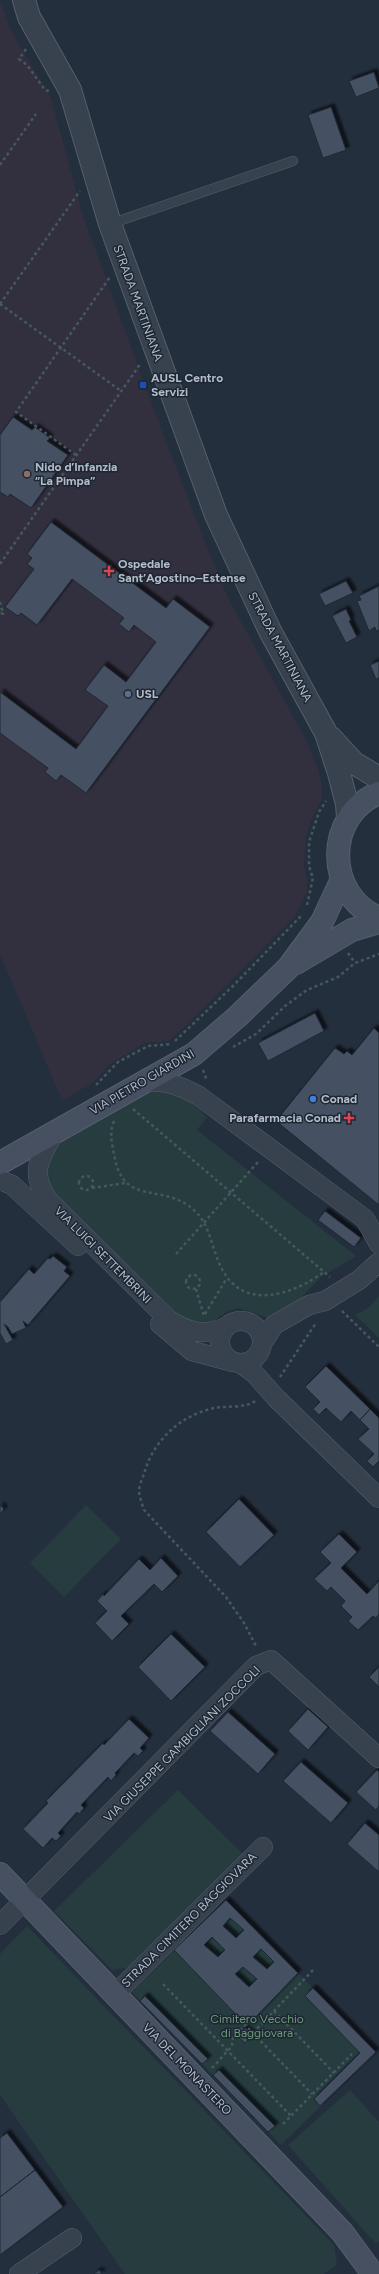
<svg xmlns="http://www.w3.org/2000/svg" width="379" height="2274" viewBox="0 0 379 2274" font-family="Figtree,sans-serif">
<defs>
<filter id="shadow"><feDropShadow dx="3.5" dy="-3.5" stdDeviation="1" flood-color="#0009"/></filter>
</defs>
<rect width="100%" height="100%" fill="#242f3e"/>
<!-- medical -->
<path fill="#32303f" d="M0,0l11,31 40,67 31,115 66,181 58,151 22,53 79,144 11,27 4,18 -1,15 -8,13 -7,22 -2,29 3,13v13l-12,24 -115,115 -12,10 -23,2 -34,20 -18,20 -31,17 -62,-146z"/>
<!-- green -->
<path fill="#263c3f" d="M153,1091c23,1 38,9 54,26l-10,13 159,126 -35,21 -22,23 -30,18 -30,-10 -13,4 -20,15 -20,-3 -134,-129c-2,-4 -6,-9 -8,-14 -4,-17 9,-33 21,-43z
M379,1296v42l-24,-23 12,-6z
M86,1505l35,34 -57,58 -34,-34z
M178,1790l67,66 -110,111 -23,3 -58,-59z
M226,1900l150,152 -95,93 -149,-153z
M27,1926l307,319 3,20 -13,9h-199l-125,-179v-141z
M350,2090l29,32v119l-3,3 -88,-99z"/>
<!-- building -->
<path fill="#455162" stroke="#1f2835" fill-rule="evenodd" filter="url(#shadow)" d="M374,72l5,16 -23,9 -7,-16z
M331,107l15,43 -23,8 -15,-43z
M13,417l19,13 3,-3 15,11 -3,3 21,14 -37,53 -21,-14 -2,3 -8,-5v-57z
M51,522l115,86 7,-9 37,28 -124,166 -25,-18 -5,6 -11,-9 3,-4 -48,-35v-41l76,57 32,-43 -23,-16 19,-25 22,17 30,-40 -22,-17 -5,7 -10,-8 5,-6 -52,-39 -35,46 -16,-12 -3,3 -13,-9 29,-38 -7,-5 5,-6 -5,-4z
M346,581l7,12 -28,13 -6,-12z
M379,586v44l-3,1 -1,-4 -6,4 -12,-30 4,-1 -2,-4z
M346,609l5,11 -2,1 8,16 -11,6 -14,-27z
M379,661v17l-3,1 -6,-14z
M315,1013l9,18 -56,30 -10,-18z
M374,1028l5,5v172l-103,-84 59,-73 9,6 3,-3 5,4z
M325,1211l36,27 -7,9 -36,-27z
M53,1256l14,11 -3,4 6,5 -42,49 -5,-4 3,7 -14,6 -4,-7 -4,-3 9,16 -7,4 -6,-11v-31l29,-33 5,5 14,-16 2,1z
M326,1366l44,43 -10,11 -9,-9 -10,11 -15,-14 -7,7 -6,-6 7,-7 -15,-15z
M370,1409l9,9v43l-6,6 -6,-6 7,-7 -16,-15 11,-10 -9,-9z
M239,1499l35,36 -34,32 -34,-35z
M0,1505l4,4 -4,5z
M339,1534l18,18 -16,16 26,26 12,-13v33l-3,4 -3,-2 -15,14 -10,-9 4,-4 -11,-11 4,-5 -14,-14 -4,4 -13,-12 17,-16 -11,-11z
M161,1558l17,18 -16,16 -8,-8 -33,32 8,8 -17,17 -17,-18 12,-12 -10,-10 6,-7 1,2 35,-37 11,11z
M171,1634l34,33 -34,34 -33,-34z
M379,1667v20l-10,-10z
M308,1709l20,18 -20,23 -20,-19z
M228,1712l47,42 -17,20 -48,-43z
M129,1719l20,19 -9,10 3,3 -5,5 -4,-3 -19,20 1,2 -5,6 -3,-4 -27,28 3,3 -5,6 -2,-2 -19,21 3,3 -5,5 -4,-3 -9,10 -20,-19 25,-26 -2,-2 57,-58 1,2z
M301,1762l47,41 -17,20 -48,-42z
M377,1770l2,2v34l-3,4 -20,-18z
M365,1823l14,12v37l-32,-28z
M226,1900l72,73 -51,53 -73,-76zM230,1918l14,12 -8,8 -13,-12zM212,1937l13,13 -7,7 -14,-12zM261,1949l13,13 -7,7 -14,-12zM243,1967l14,12 -8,8 -14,-13z
M313,1988l63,64 -56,54 -6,-7 46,-46 -55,-57z
M145,1996l63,63 -6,5 -62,-63z
M245,2028l8,7 -8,8 -8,-7z
M219,2070l56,56 -7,6 -55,-57z
M7,2133l28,37 -35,27v-59z
M35,2170l28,37 -63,48v-58z
M99,2270l3,4h-8z"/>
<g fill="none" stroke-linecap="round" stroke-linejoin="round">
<!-- service casing -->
<g stroke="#565f6c" stroke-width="10">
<path id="service" d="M110,224l183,-63"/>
</g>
<!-- minor casing -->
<g stroke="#565f6c" stroke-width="20">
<path id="minor" d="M141,1083c23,-4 38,2 58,13l166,123 14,25
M54,1133c-15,25 -25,42 -5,68l120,119c19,12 34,16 55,8
M0,1180l12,5 66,61
M220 1342a21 21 0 1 1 42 0a21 21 0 1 1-42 0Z
M160,1324l32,27 41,11
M262,1344l12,-19 35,-20 16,-4 34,-21 20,-18
M240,1363l14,10 22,25 103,100
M0,1925l256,-259 15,-6 108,98
M115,1994l148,-147
M19,2274l53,-36"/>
</g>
<!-- tertiary casing -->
<g stroke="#565f6c" stroke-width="24">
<path id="tertiary" d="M24,0l5,17 41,73 40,134 106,291 54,116 56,102 13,40 8,31 1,13
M331,738l23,25 25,15"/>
</g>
<!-- secondary casing -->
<g stroke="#565f6c" stroke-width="24">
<path id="secondary" d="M379,793c-55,22 -54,103 0,125
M296,963l56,-33 27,-8
M0,1163l194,-109 43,-37 51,-49 34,-46 19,-41
M0,1874l342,358 31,42"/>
</g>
<!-- path -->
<path stroke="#44595c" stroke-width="2.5" stroke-dasharray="3 3" stroke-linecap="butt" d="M26,49l-7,10 8,6 18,25 4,1
M0,165l36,-51
M0,304l121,87
M0,304l80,-113
M76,455l-60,-43 94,-135
M0,564l141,-201
M0,602l3,12 -3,-2
M307,905l6,-27 -4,-12v-24l10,-30 7,-11
M348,953l7,10
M175,1041l58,-55 69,-71
M233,1047l23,-13 29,-28 22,-16 31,-13 17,-14 24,-9
M203,1070l4,11
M96,1085l22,-23 30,-16 23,-2
M133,1109l197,168
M114,1121c-5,12 -2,22 0,33 9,56 50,26 82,58 15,15 16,39 26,57 22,43 72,25 102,3
M79 1183a7 7 0 1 1 14 0a7 7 0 1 1-14 0Z
M92,1188l33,-5
M176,1254l82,-92
M186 1282a7 7 0 1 1 14 0a7 7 0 1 1-14 0Z
M196,1289l8,27
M342,1311l37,36
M205,1314l22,-36
M280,1377l36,-54
M255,1401c-8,7 -30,5 -41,7 -35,8 -61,33 -70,66 -2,5 -5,12 -5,18 1,6 3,12 5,18l82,87 18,26 13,25
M163,1984l128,132
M274,2011l60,62
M253,2033l60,-63
M212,2068l20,-22 1,-8 12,-13 67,69
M283,2124l69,-70"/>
<!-- service -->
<use href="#service" stroke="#38414e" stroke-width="9"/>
<!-- minor -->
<use href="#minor" stroke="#38414e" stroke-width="19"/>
<!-- tertiary -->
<use href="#tertiary" stroke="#38414e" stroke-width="22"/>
<!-- secondary -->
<use href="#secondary" stroke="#465061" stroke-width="22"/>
</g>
<!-- markers -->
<rect fill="#1a4fb4" stroke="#1d2633" stroke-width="1.5" x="139" y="381" width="8" height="8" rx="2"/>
<circle fill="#8d6e63" stroke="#1d2633" stroke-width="1.5" cx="27" cy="474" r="4"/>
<g fill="#e0444e" stroke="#1d2633" stroke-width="1.5">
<path d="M107 565h4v4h4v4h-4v4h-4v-4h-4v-4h4z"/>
<path d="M347 1112h4v4h4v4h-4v4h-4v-4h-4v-4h4z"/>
</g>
<circle fill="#5c6f8a" stroke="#1d2633" stroke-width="1.5" cx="128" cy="694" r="4"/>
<circle fill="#3f7fe0" stroke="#1d2633" stroke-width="1.5" cx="313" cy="1099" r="4"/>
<g text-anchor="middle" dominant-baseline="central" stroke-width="3" stroke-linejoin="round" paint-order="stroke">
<!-- street labels -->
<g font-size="12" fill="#b4bcc9" stroke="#1d2633">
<text transform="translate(138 303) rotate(70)">STRADA MARTINIANA</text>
<text transform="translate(280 647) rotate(62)">STRADA MARTINIANA</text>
<text transform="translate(142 1082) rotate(-30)">VIA PIETRO GIARDINI</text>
<text transform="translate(103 1255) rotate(45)">VIA LUIGI SETTEMBRINI</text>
<text transform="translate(182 1744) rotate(-45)">VIA GIUSEPPE GAMBIGLIANI ZOCCOLI</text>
<text transform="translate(189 1920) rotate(-45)">STRADA CIMITERO BAGGIOVARA</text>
<text transform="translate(187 2069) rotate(46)">VIA DEL MONASTERO</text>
</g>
<!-- poi labels -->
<g font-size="12" font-weight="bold" fill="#b4bcc9" stroke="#1d2633" text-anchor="start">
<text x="151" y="378">AUSL Centro<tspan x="151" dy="14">Servizi</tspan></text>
<text x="35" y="467">Nido d’Infanzia<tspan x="35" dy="14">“La Pimpa”</tspan></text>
<text x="118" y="564">Ospedale<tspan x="118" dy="14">Sant’Agostino–Estense</tspan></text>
<text x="136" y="694">USL</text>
<text x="321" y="1099">Conad</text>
<text x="341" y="1118" text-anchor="end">Parafarmacia Conad</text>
</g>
<!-- park labels -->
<g font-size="12" fill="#6b9a76" stroke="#1d2633">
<text x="257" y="2019">Cimitero Vecchio<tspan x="257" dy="14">di Baggiovara</tspan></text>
</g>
</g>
</svg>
